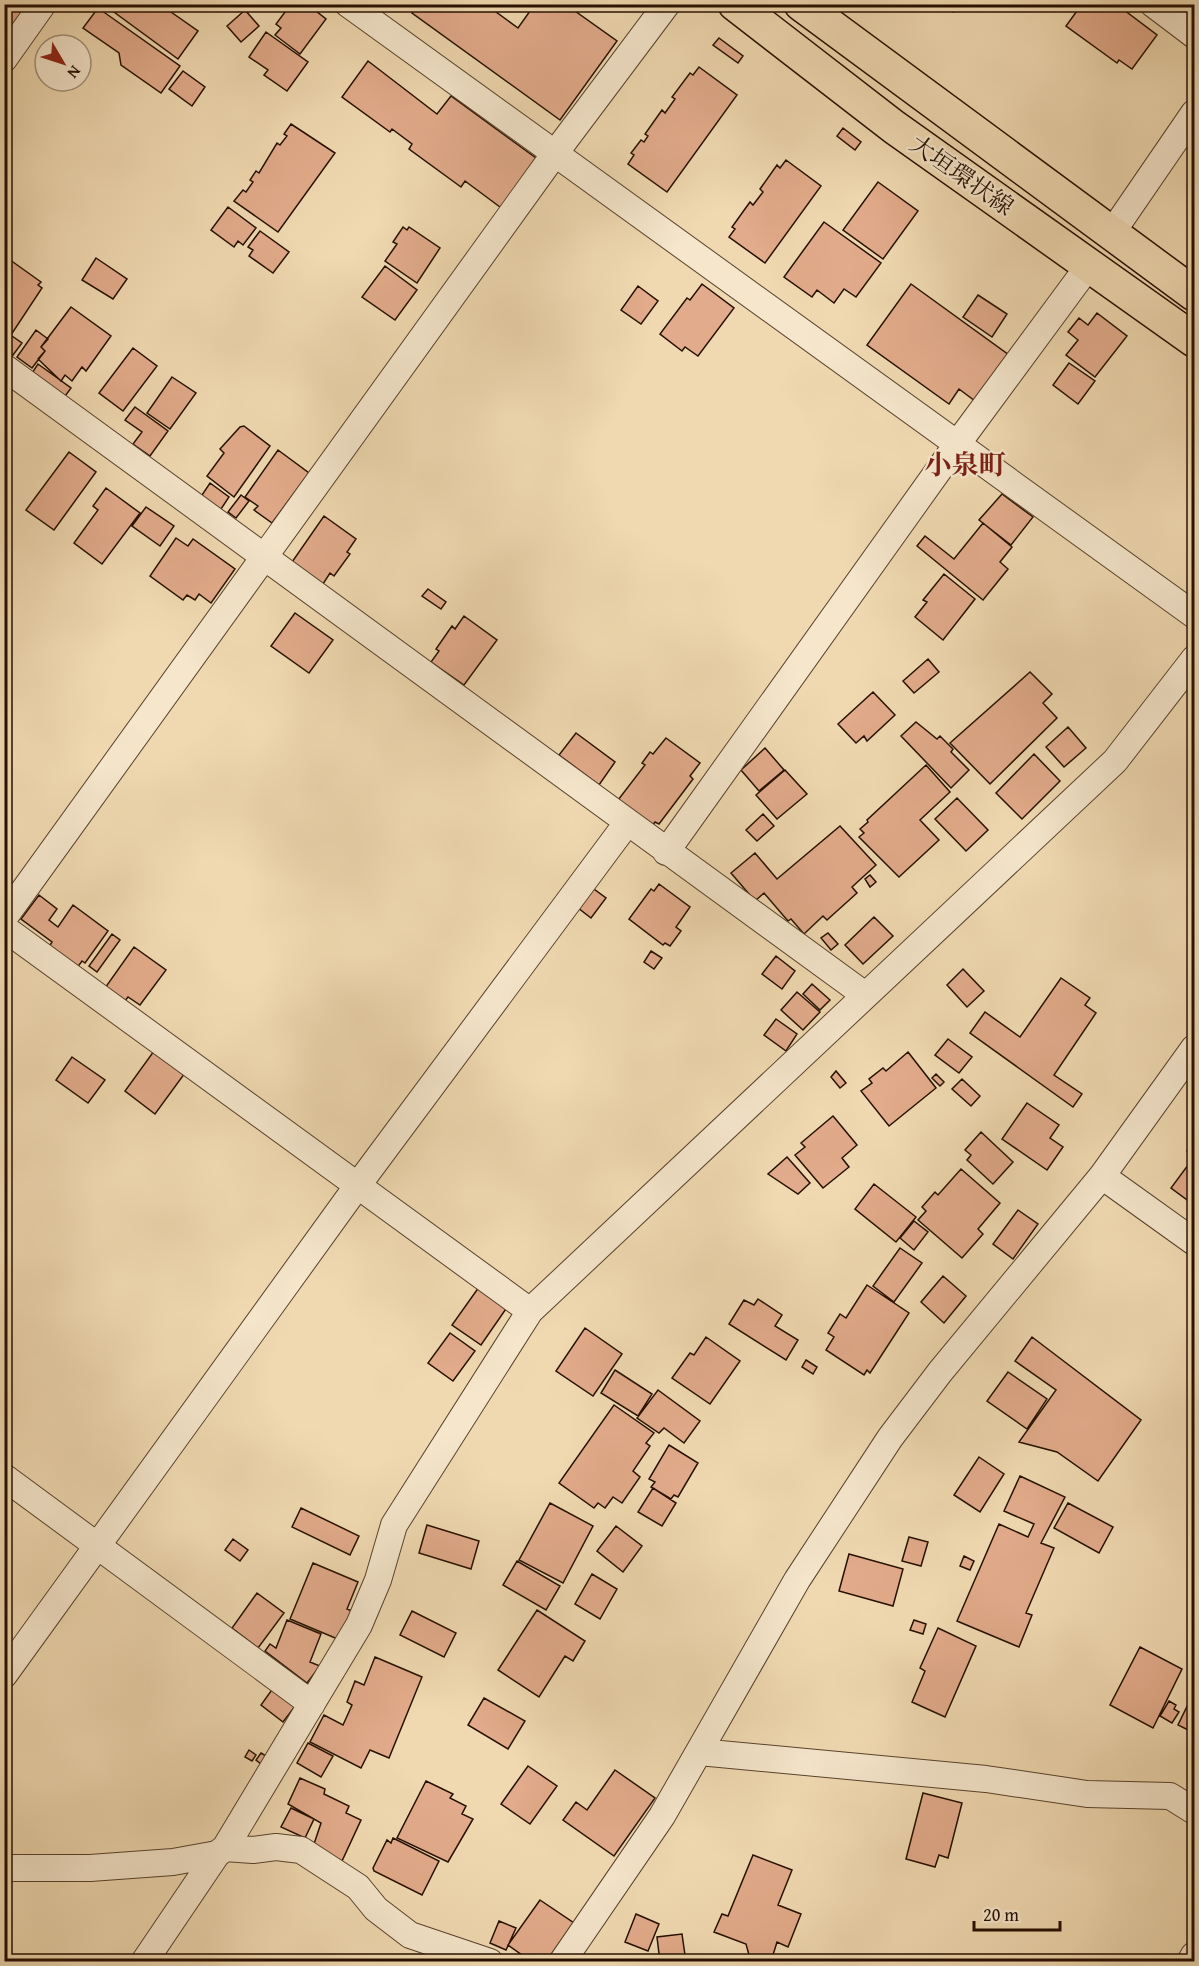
<svg xmlns="http://www.w3.org/2000/svg" width="1199" height="1966" viewBox="0 0 1199 1966" font-family="'Gentium Book Plus','Noto Serif JP',serif">
<rect width="100%" height="100%" fill="#f0d9b1"/>
<filter id="stains"><feTurbulence type="fractalNoise" baseFrequency=".00333" numOctaves="4"/><feColorMatrix values="0 0 0 0 .2 0 0 0 0 .09 0 0 0 0 .02 0 0 0 .5 -.17"/></filter>
<radialGradient id="worn" r=".72"><stop offset=".6" stop-color="#630" stop-opacity="0"/><stop offset="1" stop-color="#630" stop-opacity=".3"/></radialGradient>
<!-- building -->
<path fill="#e2ab8b" stroke="#261001" stroke-width="1.5" d="M4,4h26l-22,31 -4,-3z
M103,4h63l5,8 27,19 -20,28z
M291,4h16l19,15 -26,35 -25,-19 6,-7 -5,-4z
M419,4h66l33,24 17,-24h30l52,37 -57,79 -148,-107z
M943,4h15l-5,8z
M1082,4h34l41,31 -25,34 -13,-9 -2,3 -51,-37z
M98,8l82,58 -19,27 -40,-28 -2,-12 -36,-25z
M245,10l14,16 -18,16 -14,-16z
M266,32l42,30 -21,29 -23,-16 4,-5 -19,-13z
M719,38l24,18 -5,7 -25,-18z
M368,61l69,53 14,-18 89,65 -36,49 -39,-29 -4,6 -52,-38 3,-5 -20,-15 -2,3 -48,-35z
M699,67l38,28 -70,97 -39,-28 6,-9 -3,-2 10,-13 3,2 4,-6 -3,-2 17,-24 3,3 10,-14 -3,-2 18,-24 3,2z
M183,71l22,16 -13,19 -23,-17z
M291,124l44,29 -57,79 -44,-31 9,-11 3,2 7,-10 -3,-2 6,-9 3,2 18,-30 3,2 7,-9 -3,-2z
M843,128l18,14 -6,8 -18,-14z
M786,160l35,26 -56,77 -36,-26 6,-8 -3,-2 18,-25 3,3 10,-13 -3,-3 17,-24 3,3z
M878,182l40,29 -35,48 -40,-29z
M228,207l28,21 -13,17 -5,-4 -4,6 -23,-17z
M824,222l57,41 -25,34 -12,-8 -10,14 -17,-13 -5,7 -28,-20z
M403,227l4,3 2,-3 31,21 -23,35 -32,-22 12,-17 -4,-2z
M260,231l29,21 -16,21 -24,-17 4,-6 -5,-3z
M6,257l35,25 -3,3 4,3 -31,47 -7,-5z
M96,258l31,21 -14,20 -31,-19z
M385,266l32,24 -22,30 -33,-23z
M702,284l32,24 -36,48 -13,-9 -3,4 -22,-17 27,-36 3,2z
M911,284l98,71 -34,46 -16,-12 -10,15 -82,-59z
M638,286l20,15 -17,23 -20,-14z
M978,295l29,19 -15,23 -29,-20z
M71,307l40,29 -25,35 -4,-4 -10,14 -7,-6 -4,6 -23,-22 7,-8 -4,-4z
M1097,313l30,23 -32,41 -29,-22 12,-15 -10,-8 11,-14 9,7z
M36,330l12,9 -7,8 4,4 -13,17 -15,-11z
M9,334l13,9 -12,16 -6,-4v-14z
M133,348l24,18 -34,45 -24,-18z
M1069,363l26,18 -17,23 -25,-19z
M38,364l33,24 -8,11 -33,-23z
M172,377l24,16 -26,36 -23,-16z
M135,407l33,24 -18,25 -17,-12 9,-12 -17,-12z
M244,426l26,20 -36,51 -27,-21 17,-23 -4,-4 20,-22z
M278,450l31,23 -37,50 -18,-13 4,-4 -13,-9z
M69,452l27,20 -42,58 -28,-20z
M210,483l19,14 -10,15 -19,-14z
M106,488l34,25 -38,51 -28,-21 24,-33 -5,-4z
M1002,494l31,23 -22,28 -32,-25z
M241,495l8,6 -13,17 -8,-6z
M146,507l28,19 -14,20 -28,-20z
M324,516l32,23 -9,13 3,2 -16,22 -4,-3 -7,11 -31,-22z
M983,523l29,24 -12,15 8,7 -25,31 -66,-54 8,-10 29,23z
M176,538l12,8 5,-7 42,30 -24,34 -12,-9 -4,6 -8,-5 -4,5 -33,-24z
M944,574l31,25 -32,41 -28,-23 12,-15 -4,-2z
M428,589l18,13 -5,7 -19,-13z
M295,613l38,27 -24,33 -38,-27z
M464,616l33,24 -33,45 -33,-23 8,-11 -3,-2 16,-23 3,3z
M928,659l11,13 -25,21 -11,-12z
M1030,672l22,22 -9,9 14,15 -67,66 -40,-41z
M873,692l22,23 -28,26 -3,-5 -8,7 -18,-19z
M916,722l21,17 3,-3 13,13 -2,3 18,18 -18,18 -50,-52z
M1068,727l18,21 -22,19 -18,-20z
M576,733l39,29 -16,23 -40,-30z
M666,738l34,25 -10,13 3,3 -34,45 -4,-2 -3,4 -34,-26 27,-35 -3,-2 8,-11 3,2z
M765,748l19,22 -25,21 -18,-21z
M1034,754l26,27 -38,38 -26,-26z
M926,765l24,27 -30,28 19,20 -40,37 -40,-40 5,-4 -4,-4 8,-7 -1,-2z
M785,770l22,24 -30,25 -21,-24z
M957,798l31,32 -22,21 -31,-32z
M763,814l11,12 -17,15 -11,-11z
M840,826l36,39 -24,22 5,6 -30,27 -4,-4 -19,18 -13,-15 -3,2 -24,-28 -9,8 -24,-28 24,-20 22,26z
M870,875l6,7 -6,5 -5,-8z
M587,884l19,14 -15,20 -18,-14z
M659,884l31,23 -14,20 5,4 -11,15 -5,-3 -2,2 -34,-26 22,-30 3,2z
M39,895l18,14 -8,11 9,7 15,-22 35,26 -23,32 -3,-2 -5,7 -28,-21 3,-5 -31,-23z
M874,917l19,19 -30,28 -18,-19z
M828,933l10,11 -7,6 -10,-12z
M112,934l8,6 -23,32 -8,-6z
M134,947l32,23 -26,35 -12,-8 -4,5 -19,-14z
M651,951l11,7 -8,11 -10,-7z
M776,956l19,15 -13,18 -20,-15z
M963,969l21,22 -17,16 -20,-22z
M1061,978l29,20 -5,7 11,8 -42,62 28,19 -9,13 -103,-74 15,-21 35,25z
M812,984l18,16 -10,10 -17,-16z
M797,992l23,20 -17,18 -22,-20z
M776,1019l21,15 -11,17 -22,-16z
M948,1039l24,18 -13,16 -24,-18z
M154,1051l31,22 -30,41 -30,-23z
M908,1052l28,36 -47,38 -28,-35 11,-8 -3,-4 14,-11 3,3z
M72,1057l33,23 -17,23 -32,-23z
M836,1071l10,12 -6,5 -9,-11z
M936,1074l8,8 -4,4 -8,-8z
M962,1079l18,17 -9,10 -19,-17z
M1027,1103l32,22 -9,13 13,9 -16,23 -45,-31z
M833,1116l24,29 -15,13 7,9 -26,21 -28,-33 10,-8 -4,-4z
M981,1132l32,30 -20,22 -26,-24 4,-5 -6,-5z
M1194,1142v15l-7,-6z
M787,1157l23,26 -12,11 -30,-20z
M1194,1157v48l-23,-17z
M961,1169l39,34 -22,26 5,5 -21,24 -44,-38 8,-9 -4,-4 13,-15 3,3z
M874,1184l42,33 -20,25 -41,-33z
M1018,1210l20,14 -25,35 -20,-15z
M914,1221l14,11 -14,18 -14,-12z
M900,1248l22,15 -28,39 -21,-16z
M943,1276l23,20 -22,27 -23,-21z
M867,1285l42,28 -39,60 -3,-3 -3,5 -38,-25 8,-13 -6,-4 12,-19 6,4z
M479,1287l29,19 -27,39 -29,-20z
M758,1299l24,16 -7,11 23,14 -12,20 -57,-36 15,-24 10,5z
M585,1328l37,26 -29,42 -37,-25z
M450,1333l25,18 -22,30 -25,-18z
M706,1337l34,24 -30,43 -38,-26 18,-25 4,2z
M1032,1337l109,83 -43,61 -41,-29 -38,-10 37,-52 -41,-29z
M806,1360l11,7 -4,7 -11,-7z
M615,1370l37,24 -14,22 -37,-23z
M1008,1372l39,27 -20,30 -40,-28z
M658,1390l42,31 -16,22 -20,-15 -5,5 -22,-15z
M614,1405l40,28 -8,10 4,3 -17,25 7,6 -18,26 -9,-6 -8,11 -7,-5 -4,5 -35,-25z
M669,1445l29,18 -20,34 -4,-2 -3,4 -20,-12 4,-5 -6,-3z
M979,1457l25,17 -24,38 -26,-17z
M1020,1476l45,21 -24,46 13,5 -28,65 6,2 -13,32 -62,-26 42,-97 29,13 6,-13 -30,-13z
M653,1488l23,15 -14,23 -24,-14z
M550,1503l43,23 -30,57 -44,-23z
M1068,1503l45,24 -14,26 -45,-25z
M301,1508l58,28 -9,19 -58,-28z
M427,1525l52,16 -8,28 -52,-16z
M616,1526l26,20 -19,26 -26,-21z
M909,1537l19,5 -7,24 -19,-5z
M233,1539l15,11 -8,11 -15,-11z
M849,1554l54,15 -10,37 -54,-15z
M964,1556l10,5 -4,9 -10,-4z
M517,1561l43,25 -14,24 -43,-25z
M313,1563l45,19 -11,27 5,2 -12,29 -50,-21z
M592,1574l25,15 -17,30 -25,-15z
M257,1593l27,20 -26,35 -26,-20z
M537,1610l48,31 -12,20 -8,-5 -26,41 -41,-27z
M412,1611l44,22 -12,24 -44,-22z
M287,1620l34,14 -11,28 10,4 -13,17 -42,-32 5,-7 6,4z
M914,1620l12,4 -3,10 -13,-4z
M938,1628l38,18 -31,71 -33,-15 13,-31 -5,-3z
M1140,1647l42,22 -29,59 -43,-23z
M375,1657l47,20 -33,81 -19,-8 -9,18 -51,-26 14,-27 19,10 9,-20 -5,-3 8,-21 9,4z
M276,1684l23,17 -16,21 -22,-17z
M1194,1692v41l-16,-8z
M484,1698l41,23 -17,28 -40,-24z
M1169,1701l7,4 -2,4 5,3 -7,11 -12,-7z
M308,1743l25,13 -12,21 -24,-14z
M249,1750l7,5 -4,6 -7,-4z
M261,1753l5,3 -5,8 -5,-4z
M528,1766l29,20 -27,38 -29,-20z
M615,1770l40,28 -41,58 -51,-36 13,-18 11,8z
M300,1778l25,11 -1,5 25,12 -3,7 15,7 -19,41 -29,-14 8,-24 -33,-19z
M426,1781l27,13 -3,4 16,8 -4,8 11,5 -25,43 -51,-24z
M923,1793l39,10 -14,55 -9,-3 -4,12 -29,-8z
M291,1808l23,11 -9,19 -24,-11z
M393,1838l46,23 -17,34 -48,-24 -1,-3 14,-28 4,3z
M753,1855l39,15 -14,35 23,9 -13,33 -11,-5 -4,13h-24l-3,-11 -32,-12 8,-18 6,2z
M540,1900l34,23 -28,39h-14l-24,-17z
M636,1914l23,10 -11,27 -23,-9z
M499,1921l17,7 -10,22 -16,-7z
M682,1934l4,28h-26l-3,-25z"/>
<g fill="none" stroke-linecap="round" stroke-linejoin="round">
<!-- street casing -->
<g stroke="#58422d" stroke-width="28">
<path id="street" d="M348,4l846,611
M1153,4l41,31
M4,59l39,-55
M1111,234l83,-121
M4,367l861,628
M666,852l292,-409 132,-179
M4,918l552,-766 111,-148
M4,928l526,383
M1102,1176l92,66
M4,1477l308,227
M4,1675l354,-490 269,-362
M699,1752l287,27 101,15 83,2 24,15
M225,1848l134,-223 19,-45 16,-55 136,-214 585,-550 79,-102
M4,1868h86l83,-6 44,-8 8,-6 28,2 23,-3 25,3 57,37 18,22 34,26 80,27
M144,1962l73,-108
M562,1962l100,-146 135,-236 93,-142 50,-66 162,-196 92,-128
M1190,1962l4,-7"/>
</g>
<!-- primary casing -->
<g stroke="#261001" stroke-width="36">
<path id="primary" d="M735,4l159,123 300,213
M801,4l393,290"/>
</g>
<!-- street -->
<use href="#street" stroke="#f5e6cc" stroke-width="26"/>
<!-- primary -->
<use href="#primary" stroke="#f0d9b1" stroke-width="33"/>
</g>
<g text-anchor="middle" dominant-baseline="central" stroke-width="4.5" stroke-linejoin="round" paint-order="stroke">
<!-- street labels -->
<g font-size="24" fill="#261001" stroke="#f5e6cc">
<text transform="translate(962 175) rotate(35)">大垣環状線</text>
</g>
<!-- quarter labels -->
<g font-size="27" font-weight="bold" fill="#7a1f14" stroke="#f5e6cc">
<text x="965" y="464">小泉町</text>
</g>
</g>
<!-- margin -->
<rect width="1199" height="1966" fill="none" stroke="#f0d9b1" stroke-width="24"/>
<rect x="6" y="6" width="1187" height="1954" fill="none" stroke="#261001" stroke-width="3"/>
<rect x="12" y="12" width="1175" height="1942" fill="none" stroke="#261001" stroke-width="1.5"/>
<!-- north arrow -->
<g transform="translate(63 63) rotate(129)"><circle r="28" fill="#f5e6cc" stroke="#a2907b" stroke-width="1.5"/>
<path d="M0-4.5L10 22L0 15L-10 22Z" fill="#8f2418"/>
<text y="-9" font-size="16" font-weight="bold" text-anchor="middle" fill="#261001">N</text>
</g>
<!-- scale -->
<path d="M974 1921v9h86v-9" fill="none" stroke="#261001" stroke-width="3"/>
<text x="983" y="1921" font-size="18" fill="#261001" stroke="#f5e6cc" stroke-width="4.5" paint-order="stroke">20 m</text>
<rect width="100%" height="100%" filter="url(#stains)"/>
<rect width="100%" height="100%" fill="url(#worn)"/>
</svg>
